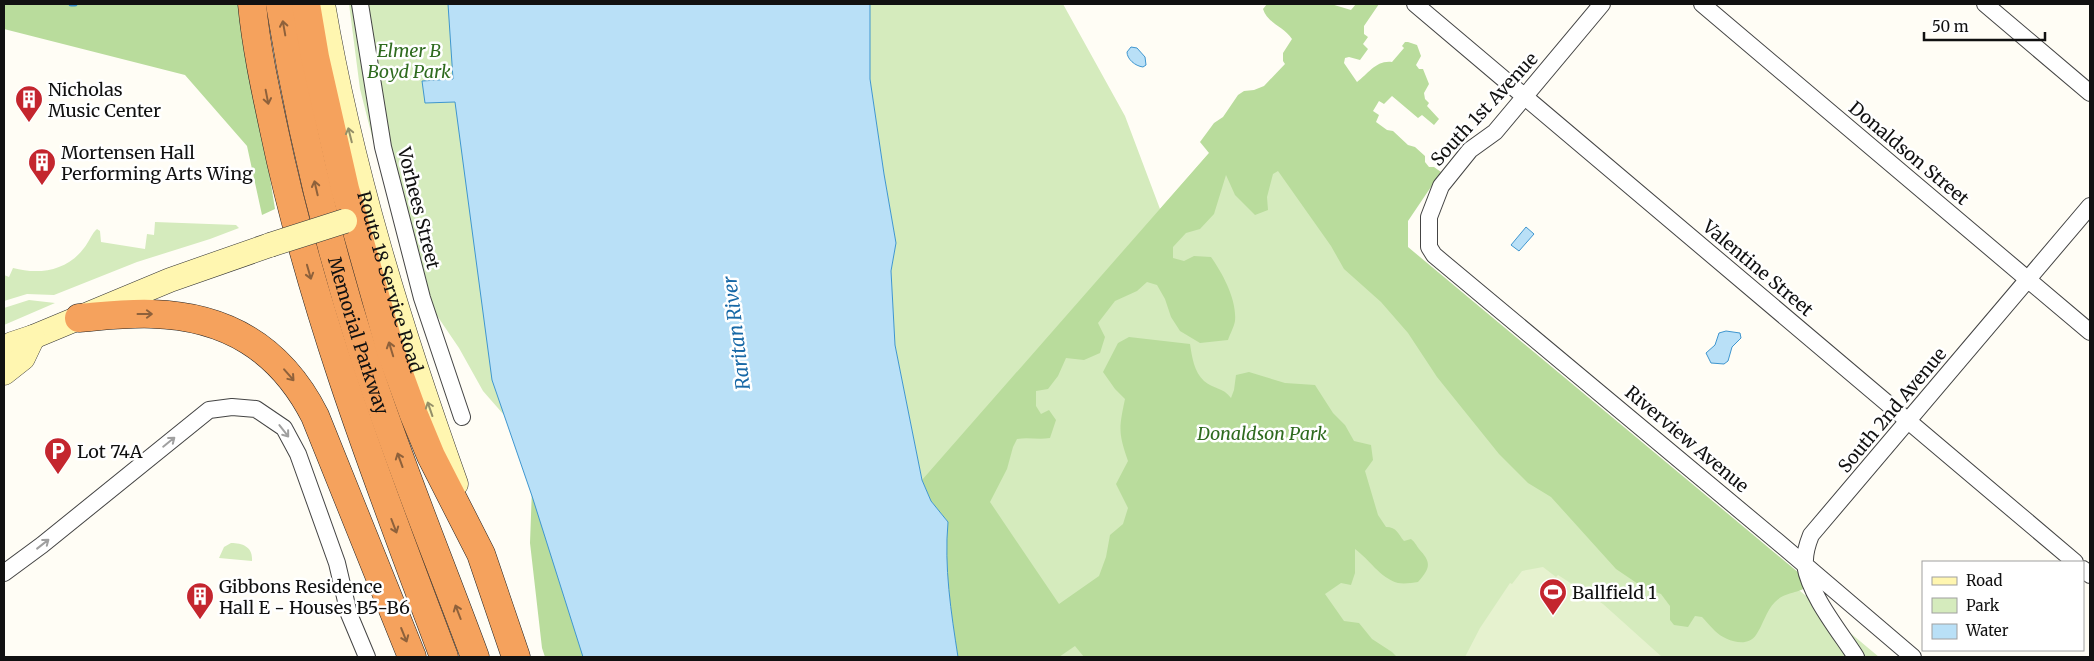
<svg xmlns="http://www.w3.org/2000/svg" width="2094" height="661" viewBox="0 0 2094 661" font-family="Merriweather,serif">
<rect width="100%" height="100%" fill="#fffdf5"/>
<!-- green -->
<path fill="#d5ebbd" d="M349,4h106l49,411 -21,-24 -24,-43 -53,-78 -46,-181z
M870,4h193l62,112 35,93 149,-170 31,167 539,451h-921l-8,-55 -3,-59 1,-21 -26,-42 -27,-135 -4,-74 5,-28 -12,-69 -14,-95z
M155,222l81,3 3,3 -29,11 -73,23 -83,33 -27,-1 -23,7v-26l5,2 4,-9c26,7 54,3 71,-20 5,-6 8,-15 13,-19l3,2 1,11 44,7 2,-15 7,1z
M29,300l26,3 -51,22v-17z
M231,543c12,0 22,4 21,18l-33,-3 5,-11z"/>
<!-- forest -->
<path fill="#b9dc9c" d="M4,4h238l33,205 -13,6 -15,-69 -62,-71 -181,-46z
M1267,4h64l20,6 5,-6h23l-15,22v8l4,3 -5,7 5,5 -8,11 -11,-3 -4,1 -1,5 13,19c11,-8 19,-22 35,-20l12,-14 -2,-2 3,-4h3l9,3 4,11 -5,9 3,4h4l6,15 -5,9 1,6 4,4 -2,3 12,13 -5,6 -12,-10 -4,3 -26,-22 -8,8 -5,-3 -6,10 6,4 -3,7 11,8 6,1 15,14 7,2 10,9v6l4,5h5l7,5 -33,49v26l403,336c-11,12 -24,7 -36,19 -9,9 -12,23 -19,33 -9,14 -32,5 -41,-4 -5,-5 -9,-10 -13,-14l-7,-1 -7,11 -14,-2 -4,-5v-14l-9,-12 -17,-6 -28,-19 -65,-72 -23,-14 -29,-29 -62,-77 -29,-44 -27,-31 -37,-33 -13,-23 -53,-75 -5,3 -6,23 1,13 -13,5 -20,-20 -9,-20 -12,39 -14,15 -14,4 -13,14v11l11,3 10,-5 17,1c12,17 26,43 24,64 -1,6 -5,13 -7,19l-28,3 -20,-12 -9,-14 -6,-18 -8,-14 -10,-3 -10,9 -22,10 -17,22 7,14 -5,16 -16,7 -18,-2 -8,18 -10,13 -12,2v15l5,8 8,-4 7,10 -6,18c-12,2 -21,-1 -33,1l-4,8 -6,22 -17,33 69,102 40,-28 7,-19 4,-22 13,-11 5,-16 -12,-24 12,-23c-10,-29 -9,-33 -3,-62l-10,-10 -12,-17 15,-29 11,-6 61,7c2,13 4,28 14,37 9,8 19,6 27,17l3,-8 2,-15 13,-3 36,11 30,2 18,28 12,12 9,16 17,4 2,15 -8,11 13,44 8,12c11,0 12,7 18,14l7,-2c4,3 5,6 8,10 13,14 11,19 -1,33 -6,1 -14,2 -20,1 -18,-5 -29,-24 -43,-34v24l-4,12 -10,-2 -16,11 19,27 15,2 13,16 20,13 5,5h-313l-9,-11 -16,11h-101c-7,-45 -14,-90 -10,-135l-17,-21 -9,-21 287,-327 -9,-11 14,-19 9,-6 15,-22 6,-4 10,-1 10,-4 21,-22 -2,-3v-8l9,-14c-9,-13 -24,-15 -29,-30z
M532,488l77,169h-64l-3,-9 -12,-105z"/>
<!-- pitch -->
<path fill="#e6f2cf" d="M1543,567l13,10 2,-2 45,29 59,53h-197l15,-29 30,-45 2,1 10,-13z"/>
<!-- water -->
<path fill="#b9e0f7" stroke="#3f96cf" d="M448,4h422v75l14,95 12,69 -5,28 4,74 27,135 9,21 17,21c-4,45 3,90 10,135h-375l-51,-161 -40,-116 -37,-278 -30,1 -3,-22 31,-2z
M1131,47l6,1 8,9 1,8 -3,2c-8,-1 -16,-8 -16,-15z
M1526,227l8,7 -15,17 -8,-6z
M1726,331l14,2 1,5 -9,9 -4,14 -4,3 -13,-1 -5,-10 9,-8 4,-12z"/>
<g fill="none" stroke-linecap="round" stroke-linejoin="round">
<!-- stream -->
<path stroke="#3f96cf" stroke-width="5" d="M71,4h4"/>
<!-- street casing -->
<g stroke="#444" stroke-width="18">
<path id="street" d="M360,4l23,143 39,151 40,119
M1415,4l660,558
M1602,4l-107,128 -25,18 -29,36 -12,31v30l5,8 344,287 135,115
M1702,4l388,328
M1985,4l105,89
M2083,569l7,6
M4,573l38,-28 167,-135 23,-3 24,2 28,19 14,26 39,109 12,51 18,43
M1856,657c-16,-25 -46,-61 -51,-92 -1,-11 2,-20 6,-30l279,-329"/>
</g>
<!-- secondary casing -->
<g stroke="#333" stroke-width="25">
<g id="secondary">
<path id="s1" d="M323,4c28,164 77,323 133,480"/>
<path d="M4,350l8,-6 21,-7 137,-57 100,-35"/>
<path d="M4,373l19,-15 10,-21"/>
</g>
</g>
<!-- highway casing -->
<g stroke="#222" stroke-width="29">
<g id="highway">
<path d="M252,4c4,42 13,84 22,126 38,182 105,354 170,527"/>
<path id="s2" d="M280,4c19,119 47,237 84,352 33,102 74,201 111,301"/>
<path d="M306,4l9,53 30,132 46,163 23,63 17,41 50,98 35,103"/>
<path d="M79,318c24,-2 49,-5 73,-4 75,2 129,35 163,102l97,241"/>
</g>
</g>
<!-- street -->
<use href="#street" stroke="#fff" stroke-width="16"/>
<!-- secondary -->
<use href="#secondary" stroke="#fff6b0" stroke-width="24"/>
<!-- highway -->
<use href="#highway" stroke="#f5a25d" stroke-width="28"/>
<!-- secondary-bridge casing -->
<g stroke="#333" stroke-width="25" stroke-linecap="butt">
<path id="secondary-bridge" d="M270,245l75,-24"/>
</g>
<!-- secondary-bridge -->
<use href="#secondary-bridge" stroke="#fff6b0" stroke-width="24"/>
</g>
<!-- one-way arrows -->
<defs><path id="oneway-shaft" d="M-6 0H5M1.5-3L5.5 0L1.5 3" fill="none" stroke-width="1.6" stroke-linecap="round" stroke-linejoin="round" transform="scale(1.25)"/></defs>
<g stroke="#8e613b">
<use href="#oneway-shaft" transform="translate(284 28) rotate(-100)"/>
<use href="#oneway-shaft" transform="translate(267 97) rotate(79)"/>
<use href="#oneway-shaft" transform="translate(316 188) rotate(-103)"/>
<use href="#oneway-shaft" transform="translate(309 272) rotate(74)"/>
<use href="#oneway-shaft" transform="translate(145 314)"/>
<use href="#oneway-shaft" transform="translate(391 349) rotate(-107)"/>
<use href="#oneway-shaft" transform="translate(289 375) rotate(49)"/>
<use href="#oneway-shaft" transform="translate(400 460) rotate(-110)"/>
<use href="#oneway-shaft" transform="translate(394 526) rotate(69)"/>
<use href="#oneway-shaft" transform="translate(458 612) rotate(-111)"/>
<use href="#oneway-shaft" transform="translate(404 635) rotate(68)"/>
</g>
<g stroke="#948f68">
<use href="#oneway-shaft" transform="translate(350 135) rotate(-104)"/>
<use href="#oneway-shaft" transform="translate(430 409) rotate(-109)"/>
</g>
<g stroke="#a0a0a0">
<use href="#oneway-shaft" transform="translate(284 431) rotate(52)"/>
<use href="#oneway-shaft" transform="translate(169 442) rotate(-39)"/>
<use href="#oneway-shaft" transform="translate(43 544) rotate(-38)"/>
</g>
<!-- icons -->
<defs>
<g id="building-pin" transform="scale(1.4375)"><path d="M0 17L-7.5 6A9.5 9.5 0 1 1 7.5 6Z" fill="#c4262e" stroke="#fff"/><path d="M-4-6H4V6H1V3H-1V6H-4ZM-2.5-4.3h1.7v1.8h-1.7ZM.8-4.3h1.7v1.8H.8ZM-2.5-1h1.7V.8h-1.7ZM.8-1h1.7V.8H.8Z" fill="#fff"/></g>
<g id="parking-pin" transform="scale(1.4375)"><path d="M0 17L-7.5 6A9.5 9.5 0 1 1 7.5 6Z" fill="#c4262e" stroke="#fff"/><path d="M-3.5-5.5H1a3.5 3.5 0 0 1 0 7H-1V5.5H-3.5ZM-1-3.4V-.6H.8a1.4 1.4 0 0 0 0-2.8Z" fill="#fff"/></g>
<g id="stadium-pin" transform="scale(1.4375)"><path d="M0 17L-7.5 6A9.5 9.5 0 1 1 7.5 6Z" fill="#c4262e" stroke="#fff"/><path d="M0-5a6.5 5 0 1 0 0 10a6.5 5 0 1 0 0-10ZM-3.5-1.8h7v3.6h-7Z" fill="#fff"/></g>
</defs>
<g fill-rule="evenodd">
<use href="#building-pin" x="29" y="99"/>
<use href="#building-pin" x="42" y="162"/>
<use href="#parking-pin" x="58" y="451"/>
<use href="#stadium-pin" x="1553" y="592"/>
<use href="#building-pin" x="200" y="596"/>
</g>
<g text-anchor="middle" dominant-baseline="central" stroke-width="5" stroke-linejoin="round" paint-order="stroke">
<!-- park labels -->
<g font-size="18" font-style="italic" fill="#2f6b1f" stroke="#fff">
<text x="409" y="50">Elmer B<tspan x="409" dy="21">Boyd Park</tspan></text>
<text x="1262" y="433">Donaldson Park</text>
</g>
<!-- poi labels -->
<g font-size="18" fill="#111" stroke="#fff" text-anchor="start">
<text x="48" y="89">Nicholas<tspan x="48" dy="21">Music Center</tspan></text>
<text x="61" y="152">Mortensen Hall<tspan x="61" dy="21">Performing Arts Wing</tspan></text>
<text x="77" y="451">Lot 74A</text>
<text x="219" y="586">Gibbons Residence<tspan x="219" dy="21">Hall E - Houses B5-B6</tspan></text>
<text x="1572" y="592">Ballfield 1</text>
</g>
<!-- street labels -->
<g font-size="18" fill="#111" stroke="#fff">
<text transform="translate(1484 109) rotate(-47)">South 1st Avenue</text>
<text transform="translate(1909 153) rotate(40)">Donaldson Street</text>
<text transform="translate(419 208) rotate(76)">Vorhees Street</text>
<text transform="translate(1758 268) rotate(40)">Valentine Street</text>
<text stroke="none"><textPath href="#s1" startOffset="286">Route 18 Service Road</textPath></text>
<text stroke="none"><textPath href="#s2" startOffset="341">Memorial Parkway</textPath></text>
<text transform="translate(1892 410) rotate(-50)">South 2nd Avenue</text>
<text transform="translate(1687 439) rotate(40)">Riverview Avenue</text>
</g>
<!-- water labels -->
<g font-size="19" font-style="italic" fill="#1768a6" stroke="#fff">
<text transform="translate(736 333) rotate(-97)">Raritan River</text>
</g>
</g>
<!-- border -->
<rect width="2094" height="661" fill="none" stroke="#111111" stroke-width="10"/>
<!-- legend -->
<rect x="1922" y="561" width="162" height="90" fill="#ffffff" stroke="#a0a0a0"/>
<rect x="1932" y="577" width="25" height="8" fill="#fff6b0" stroke="#a0a0a0"/>
<text x="1966" y="586" font-size="15" fill="#111111">Road</text>
<rect x="1932" y="598" width="25" height="15" fill="#d5ebbd" stroke="#a0a0a0"/>
<text x="1966" y="611" font-size="15" fill="#111111">Park</text>
<rect x="1932" y="624" width="25" height="15" fill="#b9e0f7" stroke="#a0a0a0"/>
<text x="1966" y="636" font-size="15" fill="#111111">Water</text>
<!-- scale -->
<path d="M1924 32v8h121v-8" fill="none" stroke="#111111" stroke-width="2.5"/>
<text x="1932" y="32" font-size="15" fill="#111111" stroke="#ffffff" stroke-width="4" paint-order="stroke">50 m</text>
</svg>
